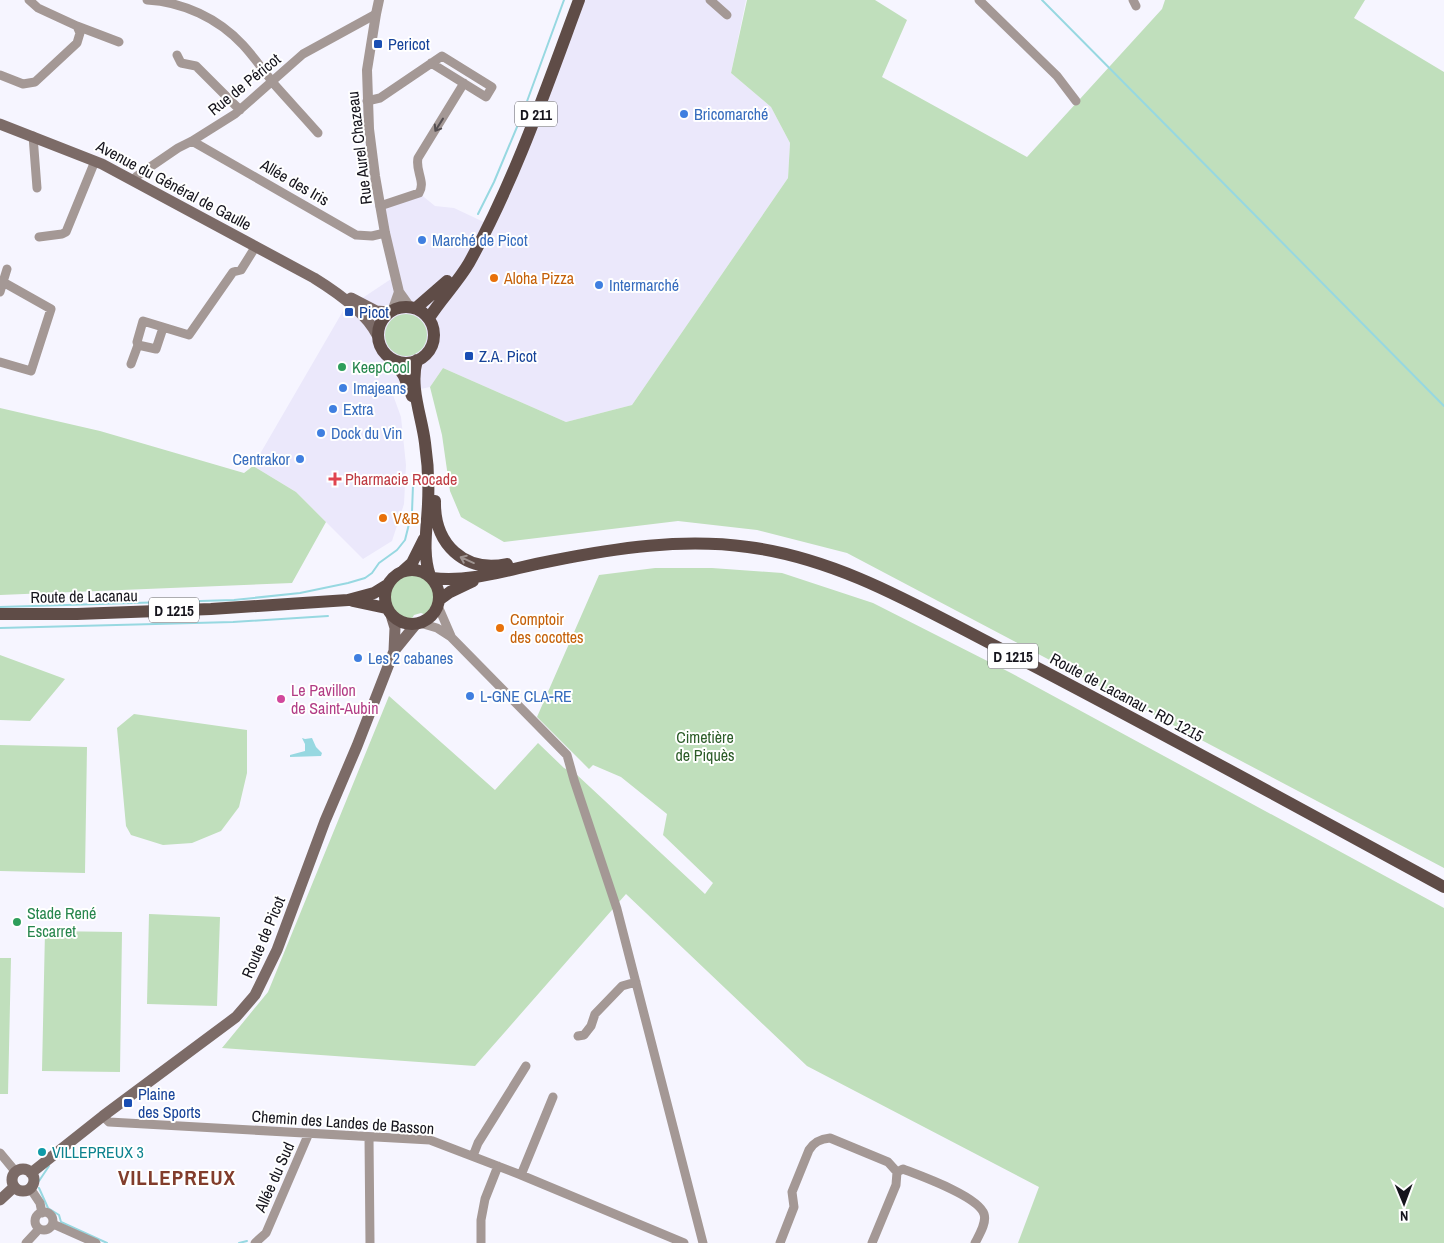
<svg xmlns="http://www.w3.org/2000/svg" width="1444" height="1243" viewBox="0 0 1444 1243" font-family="'Archivo Narrow',sans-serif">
<rect width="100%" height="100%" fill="#f6f5ff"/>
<!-- built -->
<path fill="#ebe8fb" d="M579,0h167l-15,73 40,34 19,36 -2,35 -156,227 -66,17 -123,-54 -13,19 -37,8 8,22 5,48 -2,39 -12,37 -29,18 -67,-67 -43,-26 90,-155 51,-34 -14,-71 39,-13 16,13 19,2 34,16z"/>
<!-- green -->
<path fill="#c0dfbc" d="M747,0h128l32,20 -25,57 145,80 135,-148 3,-9h200l-11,18 90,54v796l-597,-315 -90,-23 -79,-9 -174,21 -43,-25 -11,-26 -8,-56 -12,-48 13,-19 123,54 66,-17 156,-227 2,-35 -19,-36 -40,-34z
M385 335a21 21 0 1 1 42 0a21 21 0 1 1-42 0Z
M0,408l100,23 144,42 9,-7 43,26 30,30 -34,61 -292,12z
M655,568h57l70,5 91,30 138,70 433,235v335h-426l21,-56 -232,-121 -181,-172 -151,172 -253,-18 46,-56 121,-296 106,94 43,-47 26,25 12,6 129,120 8,-11 -50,-48 4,-21 -46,-37 -28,-12 -4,4 -52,-52 62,-142z
M411,574c22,3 31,24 15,41l-5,-2 -7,2 -3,5c-29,-6 -29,-40 0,-46z
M0,655l65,24 -35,42 -30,-1z
M134,714l113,16v43l-8,34 -18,24 -29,12 -29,2 -32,-10 -5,-9 -9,-98z
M0,745l87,2 -2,126 -85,-2z
M149,914l71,3 -3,89 -70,-2z
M45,931l77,1 -2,140 -78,-1z
M0,958h11l-3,136h-8z"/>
<!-- water -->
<path fill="#97d8e1" d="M302,738l3,1 7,-1 4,9 6,6 -1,3 -31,1v-2l15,-4v-7z"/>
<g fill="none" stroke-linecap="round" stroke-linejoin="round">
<!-- stream -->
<path stroke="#97d8e1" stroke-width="2" d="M1042,0l402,406
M478,214l16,-32 28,-67 42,-115
M0,607l234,-7 66,-7 48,-10 17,-5 7,-5 7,-10 18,-13 8,-10 7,-28 1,-27
M0,628l233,-6 95,-6
M39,1181l10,-15
M39,1188l9,20 11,7 2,7 46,21
M239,1243l8,-2"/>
<!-- minor -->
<path stroke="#a49895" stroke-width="9" d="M147,0c36,2 71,18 96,45 11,12 21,26 31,39 15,17 30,33 44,49
M710,0l17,15
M979,0l78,76 19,25
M1133,0l3,6
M77,26l42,16
M177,55l4,8 15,3 44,44
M0,75l23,9 12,-2 42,-39 3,-10 -3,-7 -39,-18 -9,-8
M367,101l13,-3 62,-42 50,31 -6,10 -55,-34
M33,136l4,52
M192,141l164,94 16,1 13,-3
M133,180l4,-4 41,-28 14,-7 43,-27 68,-60 73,-40
M380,206l39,-13c7,-11 -4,-22 -1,-35l46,-75
M39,237l23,-3 4,-2 29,-71
M3,282l4,-13
M0,292l3,-10 48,27 -20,62 -31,-9
M163,328l-7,21 -18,-4 -1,-3 6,-21 46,14 44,-63 8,-2 15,-24
M131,364l7,-19
M438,606l13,30
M420,623l17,5 14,9 116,118 7,25 43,129 86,334
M578,1036l6,-1 7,-9 4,-12 27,-28 14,-4
M103,1116l6,6 321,18 91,35 163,68
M369,1137l1,106
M0,1153l15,18
M473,1156l5,-13 48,-77
M897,1172l6,-3c18,7 75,27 81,45 3,9 -5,21 -9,29
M521,1175l32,-78
M30,1188l10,15 2,10
M35 1221a9 9 0 1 1 18 0a9 9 0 1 1-18 0Z
M53,1224l43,19
M26,1243l13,-14
M255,1243l11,-10 43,-100
M481,1243v-23l4,-21 13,-33
M780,1243l14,-36 -2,-15 17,-42c5,-8 11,-11 21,-12l58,24 9,10 -1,13 -24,58"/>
<!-- tertiary -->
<path stroke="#a49895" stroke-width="10" d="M379,0l-3,14 -9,56 2,59 6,47 10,57 14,59 10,14
M393,309l6,-17"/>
<!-- secondary -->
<path stroke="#7c6b67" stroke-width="11" d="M0,124l102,40 212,114c21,13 52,34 63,57
M351,298l25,13 14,1
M391,615l4,13 -1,23
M12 1180a11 11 0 1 1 22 0a11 11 0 1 1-22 0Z
M31,1173l72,-57 133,-99 19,-22 22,-45 48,-129 32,-75 37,-95 22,-27
M0,1200l14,-13"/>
<!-- primary -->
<path stroke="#5f4c47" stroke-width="12" d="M378 335a28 28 0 1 1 56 0a28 28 0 1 1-56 0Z
M416,308l31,-27
M429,318c12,-19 29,-36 40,-55 46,-83 77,-174 110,-263
M394,360l10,16 8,20
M417,360c-8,27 5,57 8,83 3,20 4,41 3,61 -1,24 -6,49 2,72
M435,501c-1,43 29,72 72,63
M385 597a27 27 0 1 1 54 0a27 27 0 1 1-54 0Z
M403,571l9,-8 12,-24
M432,578c41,5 80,-10 119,-17 65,-13 131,-23 197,-14 94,12 176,63 259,105 147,76 292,156 437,235
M439,600l11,-8 23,-11
M353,601l33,7
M0,614h77l134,-5 137,-9 26,-7 13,-8"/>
</g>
<!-- one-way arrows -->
<defs><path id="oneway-shaft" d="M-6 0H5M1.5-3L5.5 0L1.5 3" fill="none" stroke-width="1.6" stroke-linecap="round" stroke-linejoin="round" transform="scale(1.25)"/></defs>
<use stroke="#554f52" href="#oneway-shaft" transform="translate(439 125) rotate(122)"/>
<use stroke="#9f9491" href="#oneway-shaft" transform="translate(467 560) rotate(-156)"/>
<!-- markers -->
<g fill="#1a4fb4" stroke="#fff" stroke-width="2">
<rect x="373" y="39" width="10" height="10" rx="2.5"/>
<rect x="344" y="307" width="10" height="10" rx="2.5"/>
<rect x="464" y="351" width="10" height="10" rx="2.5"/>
<rect x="123" y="1098" width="10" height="10" rx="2.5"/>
</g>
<g fill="#3f7fe0" stroke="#fff" stroke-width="2">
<circle cx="684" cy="114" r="5"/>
<circle cx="422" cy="240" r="5"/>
<circle cx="599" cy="285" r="5"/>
<circle cx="343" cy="388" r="5"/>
<circle cx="333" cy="409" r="5"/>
<circle cx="321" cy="433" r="5"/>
<circle cx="300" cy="459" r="5"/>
<circle cx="358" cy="658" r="5"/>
<circle cx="470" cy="696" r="5"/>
</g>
<g fill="#e8710a" stroke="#fff" stroke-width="2">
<circle cx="494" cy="278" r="5"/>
<circle cx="383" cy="518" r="5"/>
<circle cx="500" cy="628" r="5"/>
</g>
<g fill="#2e9e5b" stroke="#fff" stroke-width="2">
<circle cx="342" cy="367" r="5"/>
<circle cx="17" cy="922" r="5"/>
</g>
<path fill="#e0444e" stroke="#fff" stroke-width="2" d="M332.5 471.5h5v5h5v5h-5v5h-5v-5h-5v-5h5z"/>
<circle fill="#d1479c" stroke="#fff" stroke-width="2" cx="281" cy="699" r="5"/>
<circle fill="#0f9aa8" stroke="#fff" stroke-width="2" cx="42" cy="1152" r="5"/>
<g text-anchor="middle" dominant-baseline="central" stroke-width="4" stroke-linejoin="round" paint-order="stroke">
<!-- shield labels -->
<g fill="#fff" stroke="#5b5a60" stroke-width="1">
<rect x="515" y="101.5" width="42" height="25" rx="4"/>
<rect x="149" y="597.5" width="50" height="25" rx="4"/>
<rect x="988" y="643.5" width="50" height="25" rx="4"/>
</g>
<g font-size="15" font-weight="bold" fill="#15141c">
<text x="536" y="114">D 211</text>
<text x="174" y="610">D 1215</text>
<text x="1013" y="656">D 1215</text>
</g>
<!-- transit labels -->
<g font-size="16" fill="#164399" stroke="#fff" text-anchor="start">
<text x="388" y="44">Pericot</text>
<text x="359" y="312">Picot</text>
<text x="479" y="356">Z.A. Picot</text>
<text x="138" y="1094">Plaine<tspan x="138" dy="18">des Sports</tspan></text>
</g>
<!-- street labels -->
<g font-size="16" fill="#15141c" stroke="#fff">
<text transform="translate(244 84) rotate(-39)">Rue de Péricot</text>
<text transform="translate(359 148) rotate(-97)">Rue Aurel Chazeau</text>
<text transform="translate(295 182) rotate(30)">Allée des Iris</text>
<text transform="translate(174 185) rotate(28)">Avenue du Général de Gaulle</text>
<text transform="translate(84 596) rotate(-1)">Route de Lacanau</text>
<text transform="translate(1127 697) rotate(28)">Route de Lacanau - RD 1215</text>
<text transform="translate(263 937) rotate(-67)">Route de Picot</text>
<text transform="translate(343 1122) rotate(4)">Chemin des Landes de Basson</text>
<text transform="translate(274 1177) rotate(-66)">Allée du Sud</text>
</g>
<!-- shop labels -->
<g font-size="16" fill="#366cbe" stroke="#fff" text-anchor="start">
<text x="694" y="114">Bricomarché</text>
<text x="432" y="240">Marché de Picot</text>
<text x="609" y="285">Intermarché</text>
<text x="353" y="388">Imajeans</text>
<text x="343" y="409">Extra</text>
<text x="331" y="433">Dock du Vin</text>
<text x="290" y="459" text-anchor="end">Centrakor</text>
<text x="368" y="658">Les 2 cabanes</text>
<text x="480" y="696">L-GNE CLA-RE</text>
</g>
<!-- food labels -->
<g font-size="16" fill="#c56008" stroke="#fff" text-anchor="start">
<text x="504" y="278">Aloha Pizza</text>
<text x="393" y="518">V&amp;B</text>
<text x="510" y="619">Comptoir<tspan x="510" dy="18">des cocottes</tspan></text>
</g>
<!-- leisure labels -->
<g font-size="16" fill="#27864d" stroke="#fff" text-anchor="start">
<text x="352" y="367">KeepCool</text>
<text x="27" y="913">Stade René<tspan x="27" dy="18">Escarret</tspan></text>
</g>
<!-- health labels -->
<g font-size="16" fill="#be3a42" stroke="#fff" text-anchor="start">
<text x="345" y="479">Pharmacie Rocade</text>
</g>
<!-- hotel labels -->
<g font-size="16" fill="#b23c85" stroke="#fff" text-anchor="start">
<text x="291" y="690">Le Pavillon<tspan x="291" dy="18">de Saint-Aubin</tspan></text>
</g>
<!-- park labels -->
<g font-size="16" fill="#2c5c28" stroke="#fff">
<text x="705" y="737">Cimetière<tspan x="705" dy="18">de Piquès</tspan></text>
</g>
<!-- culture labels -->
<g font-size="16" fill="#0d838f" stroke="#fff" text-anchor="start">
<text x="52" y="1152">VILLEPREUX 3</text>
</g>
<!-- district labels -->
<g font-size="21" font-weight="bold" letter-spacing="1" fill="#823d2c" stroke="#fff">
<text x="177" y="1177">VILLEPREUX</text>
</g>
</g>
<!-- north arrow -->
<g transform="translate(1404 1203) rotate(179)" stroke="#ffffff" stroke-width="4" paint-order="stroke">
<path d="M0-4L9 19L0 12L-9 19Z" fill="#15141c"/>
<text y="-8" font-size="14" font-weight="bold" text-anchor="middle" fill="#15141c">N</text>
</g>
</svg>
